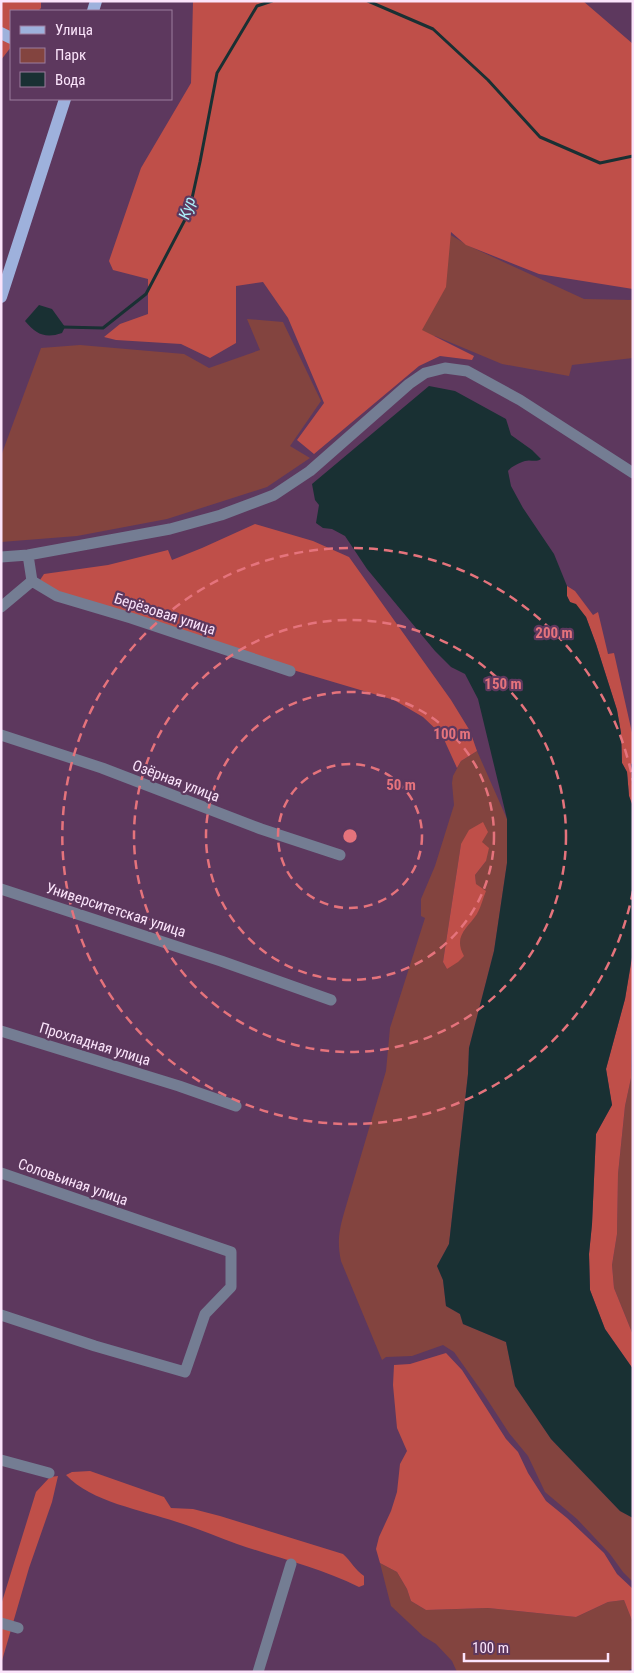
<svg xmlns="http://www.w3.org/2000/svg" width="634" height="1673" viewBox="0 0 634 1673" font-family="'Roboto Condensed',sans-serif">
<rect width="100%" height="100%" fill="#5d385e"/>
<!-- green -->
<path fill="#83443f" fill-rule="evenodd" d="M429,222l40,24 115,53 49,1v58l-61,7 -3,11 -67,-12 -67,-28 -57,32z
M247,319l36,3 38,79 -31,45 20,12 -43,29 -100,32 -90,17 -76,6v-86l40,-108 39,-3 104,9 25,14 51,-18z
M477,751l30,68v44l-13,88 -25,97 -1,26 -19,170 -12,22 6,14 3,26 14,8 3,10 43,18 9,44 36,53 69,72 13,7v64l-10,-10 -13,-18 -33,-35 -32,-27 -17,-36 -19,-23 -26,-40 -29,-41 -11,-7 -31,11 -26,1 -4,3 -41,-99c-4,-19 -2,-30 3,-48l42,-142 4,-43 35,-110 -4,-2v-17l14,-33 19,-61 -2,-22 1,-7 8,-15zM461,844l25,17 -11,14 3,37 -18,24v13l-13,20 -4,-7z
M633,1055v280l-19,-47 -2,-23 5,-31 1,-60 7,-68 6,-28z
M380,1563l17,9 10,17 4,12 15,9 62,-2 88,9 32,-15 16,-2 9,23v45l-7,4h-169l-5,-11 -16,-17 -13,-8 -32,-30z"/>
<!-- forest -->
<path fill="#bf4f49" d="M1,1h40v7l-3,3h-27v36l-10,13z
M193,1h390l50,43v245l-94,-15 -73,-29 -15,-13 -5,55 -24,43 52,26 -2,4 -32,-4 -21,10 -105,88 -17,-14 27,-37 -36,-85 -25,-36 -27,4v57l-26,15 -29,-14 -65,-4 -12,-3 16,-13 28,-10v-35l-35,-9 -4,-9 32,-93 50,-85z
M255,524l58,17 36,16 102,143 19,31 7,20 -16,10 -4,7 -15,-33 -19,-18 -29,-17 -138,-41 -220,-73 8,-12 64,-9 60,-15 4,10 30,-12z
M567,586l8,5 18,24 5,-3 10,42 6,-1 19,84v26l-2,1 2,43 -4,-11 -2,-24 -5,-9 -1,-30 -4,-23 -21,-66 -10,-27 -16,-15 -3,-6z
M483,822l5,10 -6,10 7,6 -3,13 -11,14 1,9 10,7c-3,7 -5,16 -9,23 -10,15 -24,22 -13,42l-6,6 -11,7 -4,-7 18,-118 8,-14z
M633,951l-2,127 -6,28 -7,68 -1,60 -5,31 2,23 19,47v34l-28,-40 -15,-39 -1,-36 3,-30 4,-90 16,-29 -6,-36 19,-70z
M446,1353l16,17 44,69 12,13 10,21 18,28 21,17 37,35 13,21 16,15v34l-9,-23 -16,2 -32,15 -88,-9 -62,2 -15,-9 -4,-12 -10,-17 -17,-9 -4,-14 3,-12 12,-26 6,-19 3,-28 7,-13 -10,-23 -4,-43 1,-20 16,-1z
M90,1471l74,26 7,11 22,1 27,7 123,38c8,7 12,16 21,22v9l-5,2c-39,-19 -81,-29 -122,-43 -20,-7 -40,-16 -60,-22 -35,-12 -86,-20 -111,-47l6,-3z
M58,1476l-6,26 -23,66 -28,96v-59l35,-113 14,-15z"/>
<!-- water -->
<path fill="#193033" d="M39,305l13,4 13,18 -3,6c-17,6 -26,1 -37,-12z
M429,386l26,5 51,28 5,16 21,15 9,9c-6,4 -10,0 -16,2 -6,2 -13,5 -17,10l3,15 12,22 31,46 13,32v10l3,6 6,2 10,13 10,27 21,66 4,23 1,30 5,9 2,24 4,11v144l-8,48 -19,70 6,36 -16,29 -4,90 -3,30 1,36 15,39 28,40v149l-13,-7 -69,-72 -36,-53 -9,-44 -43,-18 -3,-10 -14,-8 -3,-26 -6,-14 12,-22 19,-170 1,-26 25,-97 13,-88v-44l-29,-120 -13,-25 -14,-7 -16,-16 -68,-82 -22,-33 -13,-7 -9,-1 -7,-5 3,-18 -4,-5 -3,-16z"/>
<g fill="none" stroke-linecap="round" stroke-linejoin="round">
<!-- stream -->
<path stroke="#193033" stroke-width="3" d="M368,1l65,28 55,51 52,57 60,26 33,-7
M62,327l41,1 43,-34 43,-82 11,-50 17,-89 40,-67 15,-5"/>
<!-- minor -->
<path stroke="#747d93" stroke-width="11" d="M1,557l27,-2 142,-26 51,-14 53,-20 36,-24 99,-87 16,-11 20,-5 22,3 53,29 113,73
M32,581l25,15 74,22 159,53
M1,607l31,-26 -4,-26
M1,735l101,33 159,61 79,26
M1,889l220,72 110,39
M1,1031l178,55 57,20
M1,1173l230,79v35l-26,27 -20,58 -90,-26 -94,-31
M1,1460l48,13
M1,1623l17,5
M258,1672l33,-108"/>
<!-- major -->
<path stroke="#9eb1dc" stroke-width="12" d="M93,11l3,-10
M1,33l10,5
M1,297l64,-198"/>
</g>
<!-- distance rings -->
<g fill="none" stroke="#e5737c" stroke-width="2.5" stroke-dasharray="9 6">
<circle cx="350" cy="836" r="72"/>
<circle cx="350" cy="836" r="144"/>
<circle cx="350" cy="836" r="216"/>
<path d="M633 891A288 288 0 1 1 633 781"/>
</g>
<g text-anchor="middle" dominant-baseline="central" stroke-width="4.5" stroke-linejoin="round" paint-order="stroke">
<!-- street labels -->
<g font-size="15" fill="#fbe4fb" stroke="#5d385e">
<text transform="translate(165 614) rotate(18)">Берёзовая улица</text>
<text transform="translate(176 781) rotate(21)">Озёрная улица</text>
<text transform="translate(116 910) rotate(18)">Университетская улица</text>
<text transform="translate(95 1044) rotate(17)">Прохладная улица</text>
<text transform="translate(73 1182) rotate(19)">Соловьиная улица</text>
</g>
<!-- water labels -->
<g font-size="16" font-style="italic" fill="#acf1fa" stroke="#5d385e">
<text transform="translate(187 208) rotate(-72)">Кур</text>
</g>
</g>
<circle cx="350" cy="836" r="8" fill="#e5737c" stroke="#5d385e" stroke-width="2.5"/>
<g font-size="15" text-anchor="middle" font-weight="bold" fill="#e5737c" stroke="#5d385e" stroke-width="4.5" stroke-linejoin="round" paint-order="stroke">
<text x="554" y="638">200 m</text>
<text x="503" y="689">150 m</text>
<text x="452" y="739">100 m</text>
<text x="401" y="790">50 m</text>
</g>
<!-- border -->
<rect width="634" height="1673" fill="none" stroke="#fbe4fb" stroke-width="5"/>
<!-- legend -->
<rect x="10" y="10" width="162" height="90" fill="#5d385e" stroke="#9c7d9d"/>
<rect x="20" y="26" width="25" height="8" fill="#9eb1dc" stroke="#9c7d9d"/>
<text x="55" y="35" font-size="15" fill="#fbe4fb">Улица</text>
<rect x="20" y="48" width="25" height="15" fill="#83443f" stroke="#9c7d9d"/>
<text x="55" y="60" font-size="15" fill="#fbe4fb">Парк</text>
<rect x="20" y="72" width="25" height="15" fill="#193033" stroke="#9c7d9d"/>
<text x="55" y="85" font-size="15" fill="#fbe4fb">Вода</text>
<!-- scale -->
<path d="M464 1653v8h144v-8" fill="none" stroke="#fbe4fb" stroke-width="2.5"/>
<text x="472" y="1653" font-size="15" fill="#fbe4fb" stroke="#5d385e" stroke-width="4" paint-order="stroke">100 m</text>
</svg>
